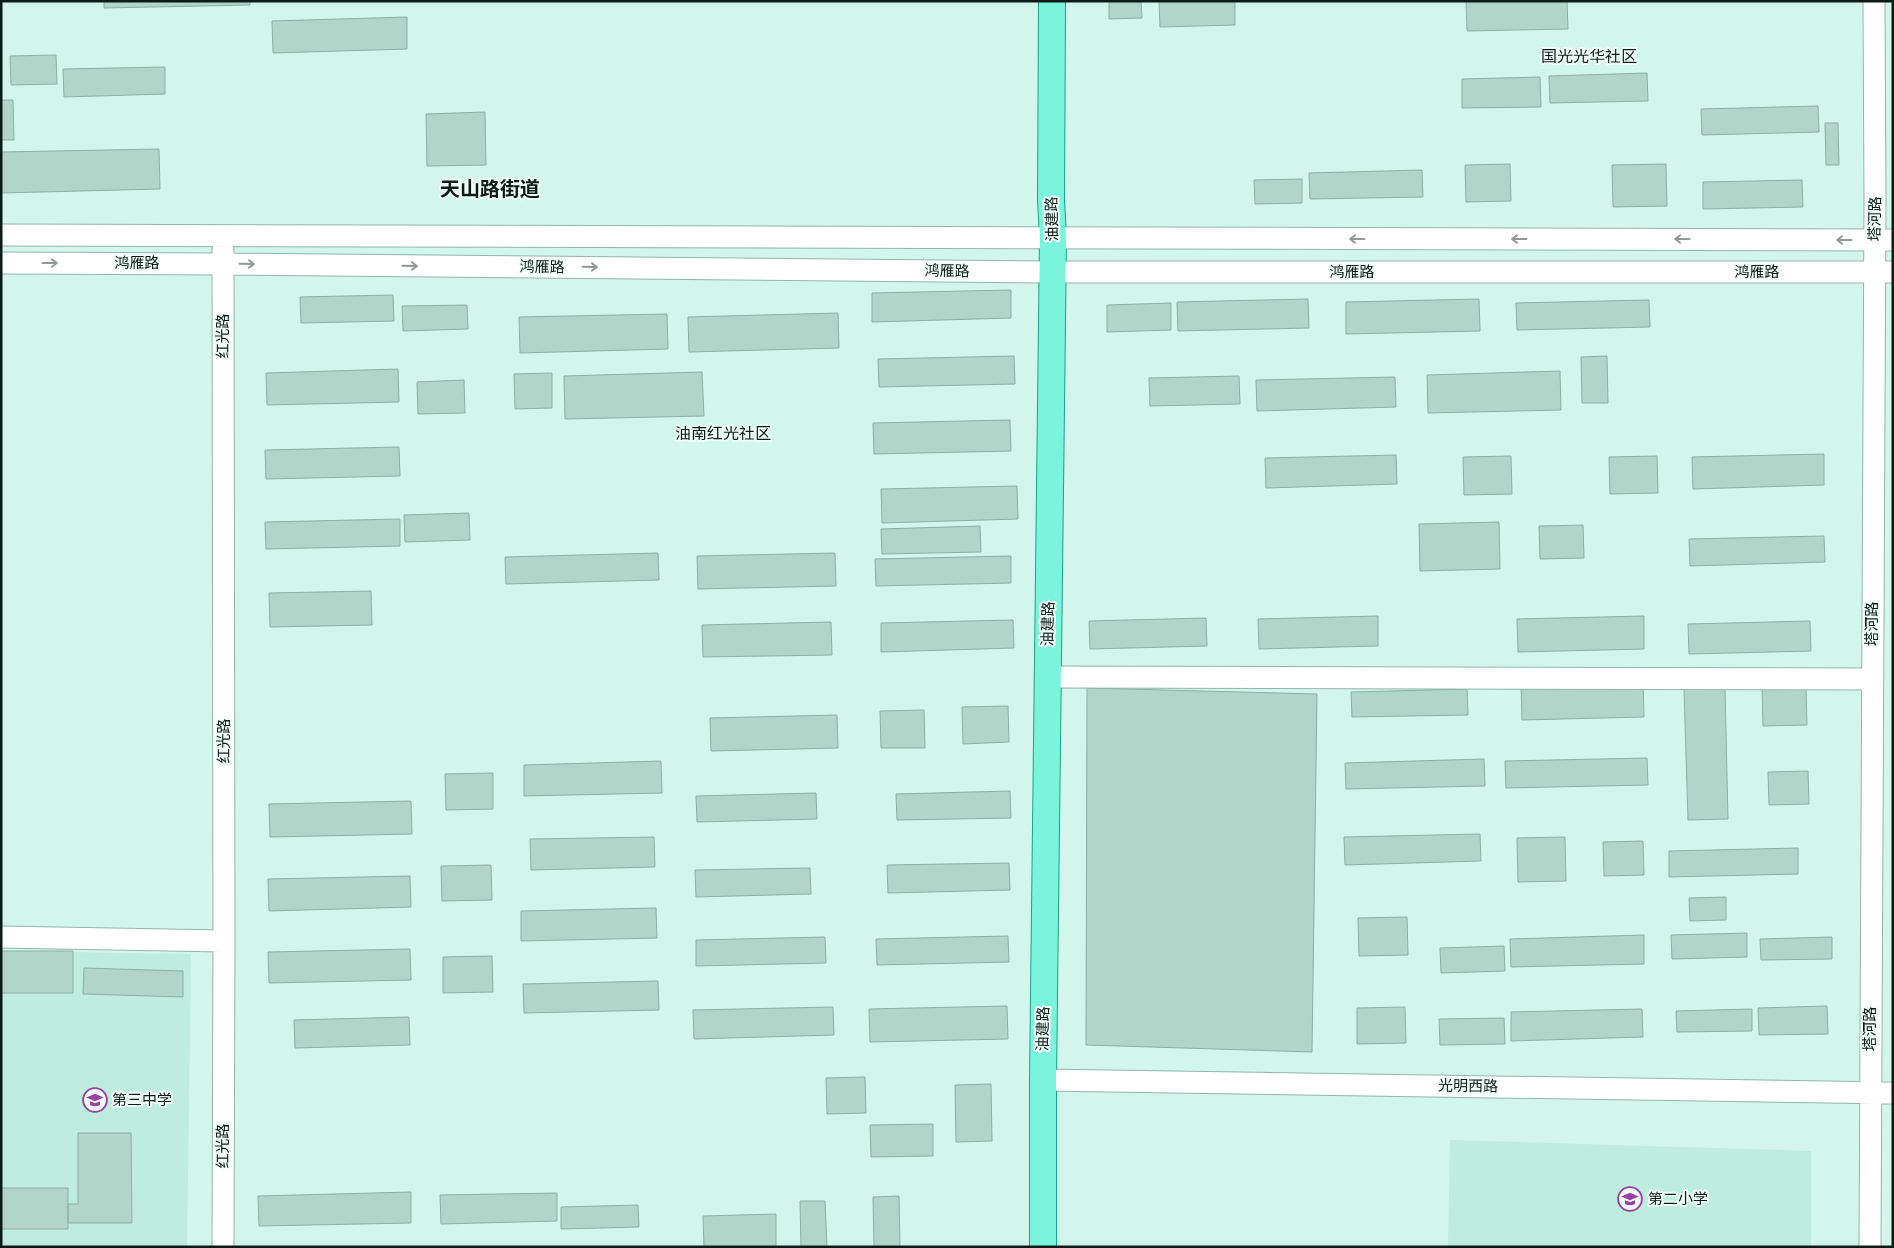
<svg xmlns="http://www.w3.org/2000/svg" width="1894" height="1248" viewBox="0 0 1894 1248" font-family="'DejaVu Sans','Noto Sans SC',sans-serif">
<rect width="100%" height="100%" fill="#d2f6eb"/>
<!-- built -->
<path fill="#beecde" d="M1,951l190,3 -4,293h-186z
M1450,1140l361,11v96h-363z"/>
<!-- building -->
<path fill="#b2d5ca" stroke="#8cafa4" d="M104,1h146v4l-146,3z
M1109,1h32l1,17 -33,1z
M1159,1h76v24l-75,2z
M1466,1h101l1,28 -101,2z
M407,17v32l-134,4 -1,-32z
M56,55l1,29 -46,1 -1,-29z
M165,67v27l-101,3 -1,-28z
M1647,73l1,28 -98,2 -1,-27z
M1540,77l1,30 -79,1v-29z
M1,100h12l1,40h-13z
M1818,106l1,26 -117,3 -1,-26z
M485,112l1,53 -59,1 -1,-52z
M1825,123h13l1,42h-13z
M159,149l1,40 -159,4v-41z
M1510,164l1,37 -45,1 -1,-37z
M1666,164l1,42 -54,1 -1,-42z
M1422,170l1,27 -113,2 -1,-26z
M1302,179v24l-47,1 -1,-24z
M1802,180l1,27 -100,2v-27z
M1011,290v28l-139,4v-29z
M393,295l1,26 -93,2 -1,-26z
M1308,299l1,29 -131,3 -1,-29z
M1479,299l1,32 -134,3v-32z
M1649,300l1,27 -133,3 -1,-27z
M1171,303v27l-64,2v-27z
M467,305l1,24 -65,2 -1,-25z
M838,313l1,35 -150,4 -1,-35z
M667,314l1,35 -148,4 -1,-36z
M1014,356l1,28 -136,3 -1,-28z
M1607,356l1,47h-26l-1,-46z
M398,369l1,33 -132,3 -1,-32z
M1560,371l1,39 -133,3 -1,-38z
M702,372l2,44 -139,3 -1,-43z
M552,373v35l-37,1 -1,-35z
M1239,376l1,28 -90,2 -1,-28z
M1395,377l1,30 -139,4 -1,-31z
M464,380l1,33 -47,1 -1,-32z
M1010,420l1,31 -137,3 -1,-31z
M399,447l1,29 -134,3 -1,-29z
M1824,454v31l-131,4 -1,-32z
M1396,455l1,29 -131,4 -1,-30z
M1511,456l1,38 -48,1 -1,-38z
M1657,456l1,37 -48,1 -1,-37z
M1017,486l1,33 -136,4 -1,-34z
M469,513l1,27 -65,2 -1,-27z
M400,519v27l-134,3 -1,-27z
M1499,522l1,47 -80,2 -1,-47z
M1583,525l1,33 -44,1 -1,-33z
M980,526l1,26 -99,2 -1,-25z
M1824,536l1,26 -135,4 -1,-27z
M658,553l1,27 -153,4 -1,-27z
M835,553l1,33 -138,3 -1,-33z
M1011,556v27l-135,3 -1,-27z
M371,591l1,34 -102,2 -1,-34z
M1378,616v30l-119,3 -1,-30z
M1644,616v33l-126,3 -1,-33z
M1206,618l1,28 -117,3 -1,-28z
M1013,620l1,28 -133,4v-29z
M1810,621l1,30 -122,3 -1,-30z
M831,622l1,33 -129,2 -1,-32z
M1643,680l1,37 -122,3 -1,-37z
M1806,687l1,38 -44,1 -1,-38z
M1087,688l230,6 -5,358 -226,-7z
M1725,688l3,131 -40,1 -4,-131z
M1467,689l1,26 -116,2 -1,-25z
M1008,706l1,36 -46,2 -1,-37z
M924,710l1,38h-44l-1,-37z
M837,715l1,33 -127,3 -1,-33z
M1647,758l1,27 -142,3 -1,-27z
M1484,759l1,27 -139,3 -1,-26z
M661,761l1,32 -138,3v-31z
M1808,771l1,33 -40,1 -1,-33z
M493,773v36l-47,1 -1,-36z
M1010,791l1,27 -114,2 -1,-26z
M816,793l1,26 -120,3 -1,-26z
M411,801l1,33 -142,3 -1,-33z
M1480,834l1,27 -136,4 -1,-28z
M654,837l1,30 -124,3 -1,-31z
M1565,837l1,44 -48,1 -1,-44z
M1643,841l1,34 -40,1 -1,-34z
M1798,848v26l-129,3v-26z
M1009,863l1,27 -122,3 -1,-28z
M491,865l1,35 -50,1 -1,-35z
M810,868l1,26 -115,3 -1,-27z
M410,876l1,31 -142,4 -1,-32z
M1726,897v23l-36,1 -1,-23z
M656,908l1,30 -136,3v-30z
M1407,917l1,38 -49,1 -1,-38z
M1747,933v24l-75,2 -1,-24z
M1644,935v29l-133,3 -1,-28z
M1008,936l1,26 -132,3 -1,-26z
M825,937l1,26 -130,3v-26z
M1832,937v22l-71,1 -1,-21z
M1504,946l1,25 -64,2 -1,-25z
M410,949l1,31 -142,3 -1,-31z
M1,951h72v42h-72z
M492,956l1,36 -50,1v-36z
M84,968l99,3v26l-100,-3z
M658,981l1,29 -135,3 -1,-29z
M1007,1006l1,33 -138,3 -1,-33z
M1827,1006l1,28 -69,1 -1,-27z
M833,1007l1,28 -140,4 -1,-29z
M1405,1007l1,36 -49,1v-36z
M1642,1009l1,28 -132,4v-29z
M1752,1009v22l-75,1 -1,-21z
M409,1017l1,28 -115,3 -1,-28z
M1504,1018l1,26 -65,1 -1,-26z
M865,1077l1,36 -39,1 -1,-36z
M991,1084l1,57 -36,1 -1,-57z
M933,1124v32l-62,1 -1,-32z
M78,1133h53l1,90h-64v-19h10z
M1,1188h67v41h-67z
M411,1192v31l-152,3 -1,-30z
M557,1193v28l-116,3 -1,-29z
M899,1196l1,51h-26l-1,-50z
M800,1201h25l2,46h-26z
M638,1205l1,22 -78,2v-22z
M776,1214v33h-72l-1,-31z"/>
<g fill="none" stroke-linecap="round" stroke-linejoin="round">
<!-- minor casing -->
<g stroke="#92b5ab" stroke-width="23">
<path id="minor" d="M1,235l1892,5
M1,263l222,1 829,8h841
M1047,677l825,2
M1,937l223,4
M1043,1080l850,13
M223,1247l1,-306 -1,-691
M1870,1247l5,-1043 -1,-203"/>
</g>
<!-- major casing -->
<g stroke="#1ba389" stroke-width="28">
<path id="major" d="M1043,1247v-167l10,-842 -2,-38 1,-199"/>
</g>
<!-- minor -->
<use href="#minor" stroke="#fff" stroke-width="21"/>
<!-- major -->
<use href="#major" stroke="#7bf4dd" stroke-width="26"/>
</g>
<!-- one-way arrows -->
<defs><path id="oneway-shaft" d="M-6 0H5M1.5-3L5.5 0L1.5 3" fill="none" stroke-width="1.6" stroke-linecap="round" stroke-linejoin="round" transform="scale(1.25)"/></defs>
<g stroke="#929897">
<use href="#oneway-shaft" transform="translate(1357 239) rotate(-180)"/>
<use href="#oneway-shaft" transform="translate(1519 239) rotate(-180)"/>
<use href="#oneway-shaft" transform="translate(1682 239) rotate(-180)"/>
<use href="#oneway-shaft" transform="translate(1844 240) rotate(-180)"/>
<use href="#oneway-shaft" transform="translate(50 263)"/>
<use href="#oneway-shaft" transform="translate(247 264) rotate(1)"/>
<use href="#oneway-shaft" transform="translate(410 266) rotate(1)"/>
<use href="#oneway-shaft" transform="translate(590 267) rotate(1)"/>
</g>
<!-- icons -->
<defs>
<g id="school-ring" transform="scale(1.25)"><circle r="9.5" fill="#f0fef9" stroke="#9e3da5" stroke-width="1.5"/><path d="M0-5L7-2L0 1L-7-2ZM-4 1L0 2.5L4 1V4Q0 6-4 4Z" fill="#9e3da5"/></g>
</defs>
<g fill-rule="evenodd">
<use href="#school-ring" x="95" y="1100"/>
<use href="#school-ring" x="1630" y="1199"/>
</g>
<g text-anchor="middle" dominant-baseline="central" stroke-width="4" stroke-linejoin="round" paint-order="stroke">
<!-- street labels -->
<g font-size="15" fill="#0d1b17" stroke="#f0fef9">
<text transform="translate(1052 219) rotate(-91)">油建路</text>
<text transform="translate(1875 219) rotate(-89)">塔河路</text>
<text x="137" y="263">鸿雁路</text>
<text transform="translate(542 267) rotate(1)">鸿雁路</text>
<text transform="translate(947 271) rotate(1)">鸿雁路</text>
<text x="1352" y="272">鸿雁路</text>
<text x="1757" y="272">鸿雁路</text>
<text transform="translate(223 336) rotate(-90)">红光路</text>
<text transform="translate(1048 624) rotate(-89)">油建路</text>
<text transform="translate(1872 624) rotate(-90)">塔河路</text>
<text transform="translate(224 741) rotate(-90)">红光路</text>
<text transform="translate(1043 1029) rotate(-89)">油建路</text>
<text transform="translate(1870 1029) rotate(-90)">塔河路</text>
<text transform="translate(1468 1086) rotate(1)">光明西路</text>
<text transform="translate(223 1146) rotate(-90)">红光路</text>
</g>
<!-- poi labels -->
<g font-size="15" fill="#0d1b17" stroke="#f0fef9" text-anchor="start">
<text x="112" y="1100">第三中学</text>
<text x="1648" y="1199">第二小学</text>
</g>
<!-- neighbourhood labels -->
<g font-size="16" fill="#0d1b17" stroke="#f0fef9">
<text x="1589" y="56">国光光华社区</text>
<text x="723" y="433">油南红光社区</text>
</g>
<!-- district labels -->
<g font-size="20" font-weight="bold" fill="#0d1b17" stroke="#f0fef9">
<text x="490" y="189">天山路街道</text>
</g>
</g>
<!-- border -->
<rect width="1894" height="1248" fill="none" stroke="#0d1b17" stroke-width="5"/>
</svg>
